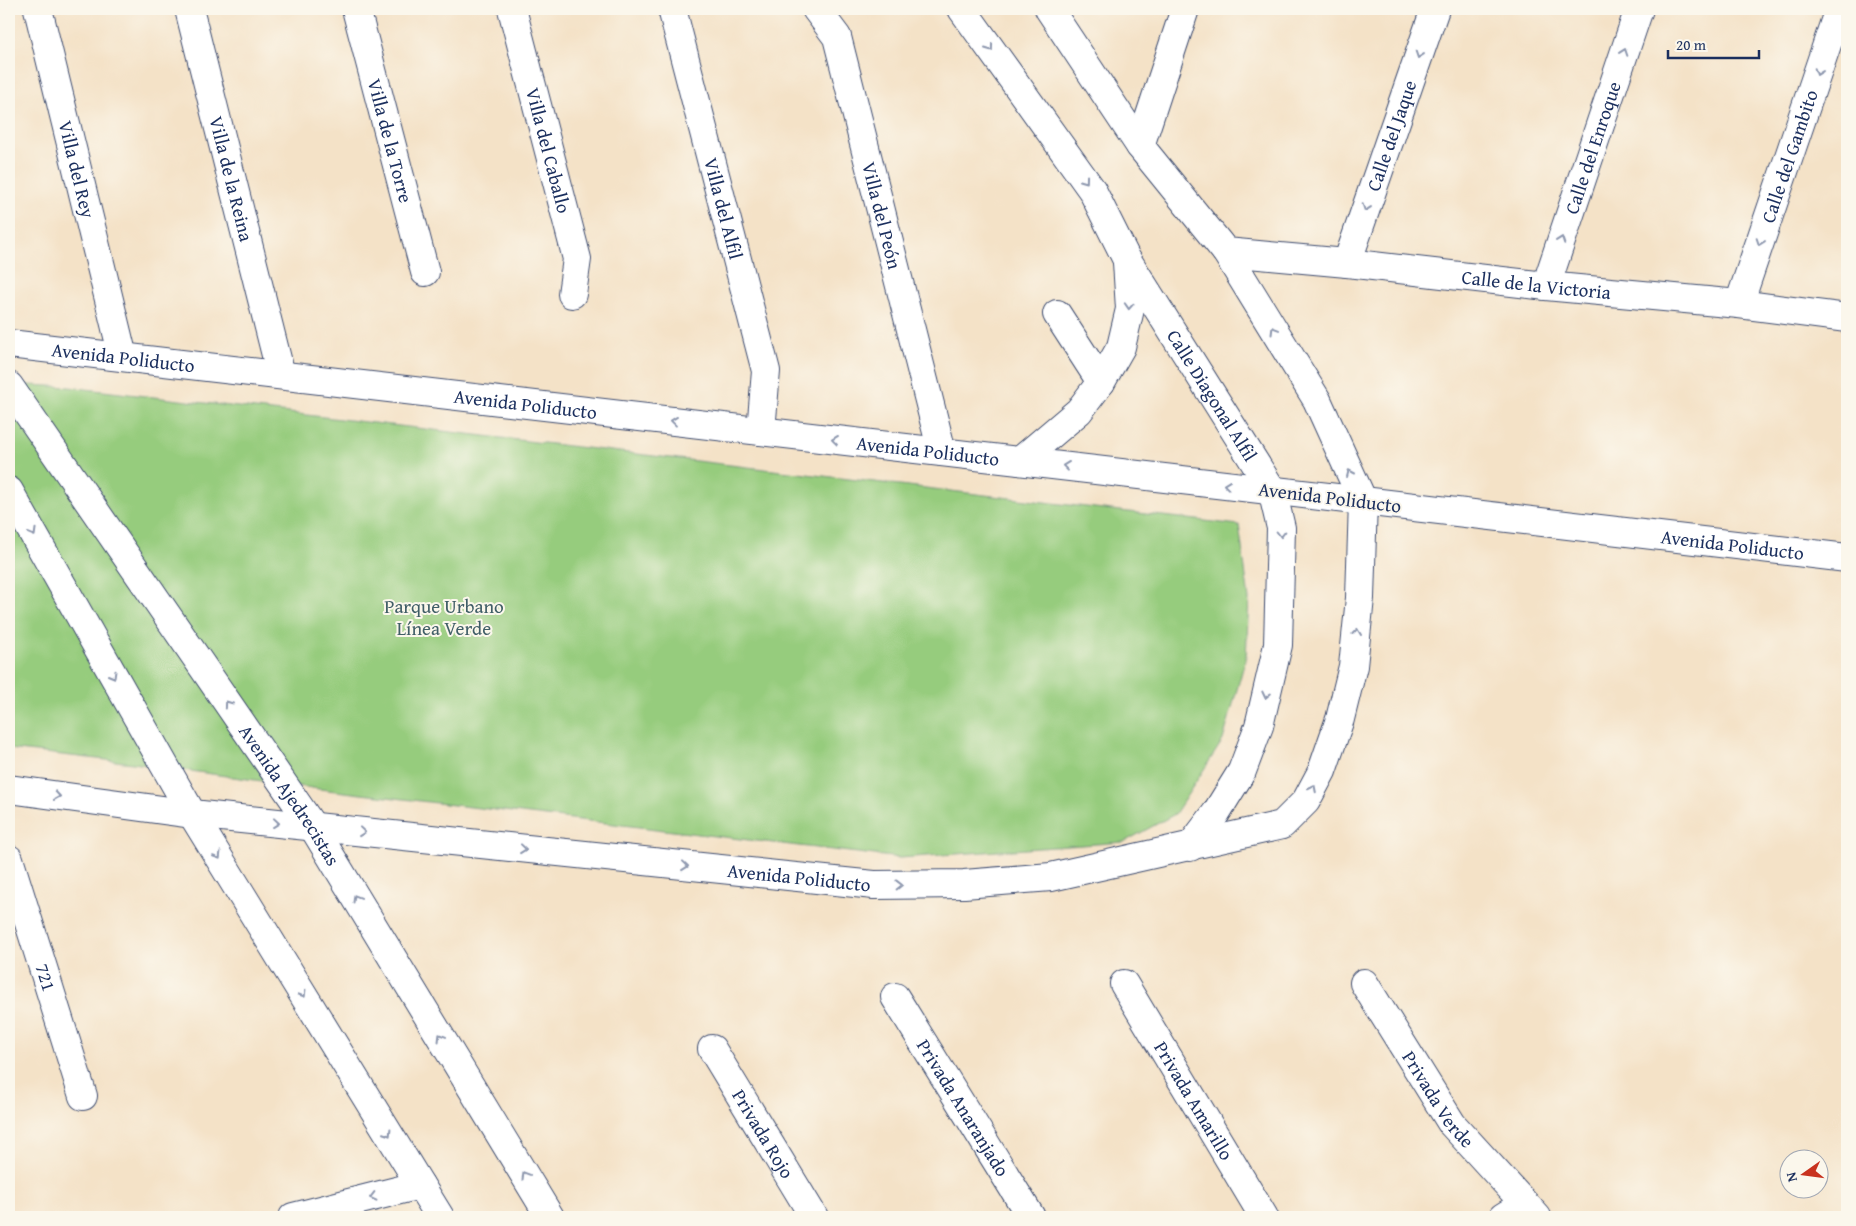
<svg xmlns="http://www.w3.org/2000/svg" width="1856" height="1226" viewBox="0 0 1856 1226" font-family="'Gentium Book Plus',serif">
<rect width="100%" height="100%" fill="#fbf7ec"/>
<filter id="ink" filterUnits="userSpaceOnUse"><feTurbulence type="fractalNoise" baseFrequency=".02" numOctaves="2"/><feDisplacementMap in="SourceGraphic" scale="10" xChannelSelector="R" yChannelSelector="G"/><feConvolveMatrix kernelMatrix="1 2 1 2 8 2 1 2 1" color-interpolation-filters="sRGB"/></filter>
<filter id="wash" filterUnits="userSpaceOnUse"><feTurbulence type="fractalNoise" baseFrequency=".0096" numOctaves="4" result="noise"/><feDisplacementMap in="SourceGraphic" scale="20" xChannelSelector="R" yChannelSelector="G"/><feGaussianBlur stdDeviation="1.12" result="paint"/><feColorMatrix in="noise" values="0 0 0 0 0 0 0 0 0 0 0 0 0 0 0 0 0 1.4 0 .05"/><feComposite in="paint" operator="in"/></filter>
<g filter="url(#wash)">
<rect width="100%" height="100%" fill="#f4e2c7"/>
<!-- green -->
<path fill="#96cc7d" stroke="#587e6e" d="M9,384l60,3 1170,138 10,74 -3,58 -23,83 -48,74 -51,28 -224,16 -581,-69 -186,-26 -124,-14z"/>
</g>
<g filter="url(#ink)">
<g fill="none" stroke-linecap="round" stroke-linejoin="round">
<!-- minor casing -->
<g stroke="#3c4a6e" stroke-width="30">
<g id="minor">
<path id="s1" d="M38,9l85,348"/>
<path id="s2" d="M189,9l92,366"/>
<path id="s3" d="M356,9l69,263"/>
<path id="s4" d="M512,9l65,250 -5,35"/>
<path id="s5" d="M672,9l94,362 -5,60"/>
<path id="s6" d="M816,9l21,28 105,415"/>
<path d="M1140,146l45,-137"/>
<path id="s7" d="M1226,252l121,11 199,23 193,18 108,14"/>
<path id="s8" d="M1347,263l88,-254"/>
<path id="s9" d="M1546,286l93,-277"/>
<path id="s10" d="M1739,304l100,-295"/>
<path d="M1057,314l44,68"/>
<path id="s11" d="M1363,501l484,57"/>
<path id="s12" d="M9,859l74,237"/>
<path id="s13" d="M1364,983l88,141 85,93"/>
<path id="s14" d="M1124,984l140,233"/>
<path id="s15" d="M895,997l136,220"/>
<path id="s16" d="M712,1049l102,168"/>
<path d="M293,1217l127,-32"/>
<path d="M1503,1217l21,-13"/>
</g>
</g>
<!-- tertiary casing -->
<g stroke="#3c4a6e" stroke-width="30">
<g id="tertiary">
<path id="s17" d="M962,9l130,181 34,68 146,232 9,38 -3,117 -19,81 -17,45 -26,42 -26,34"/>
<path id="s18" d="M9,344l1354,157"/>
<path id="s19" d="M9,386l304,441 237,390"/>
<path d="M1020,461l59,-50 22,-29 20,-35 9,-38 -3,-47"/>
<path d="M9,491l183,323 248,403"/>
<path id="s20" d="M9,789l183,25 682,71 90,-1 87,-7 231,-52 24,-24 16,-30 18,-52 13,-53 7,-68 3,-97 -46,-101 -91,-148 -86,-106 -91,-137"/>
</g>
</g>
<!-- minor -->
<use href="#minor" stroke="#fff" stroke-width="28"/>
<!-- tertiary -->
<use href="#tertiary" stroke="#fff" stroke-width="28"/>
</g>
<!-- one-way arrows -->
<defs><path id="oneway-chevron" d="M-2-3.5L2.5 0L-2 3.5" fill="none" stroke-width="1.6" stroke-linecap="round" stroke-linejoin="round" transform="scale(1.25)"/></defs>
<g stroke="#8d97ae">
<use href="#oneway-chevron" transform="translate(990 48) rotate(54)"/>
<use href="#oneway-chevron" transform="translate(1624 52) rotate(-71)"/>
<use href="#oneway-chevron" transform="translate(1419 55) rotate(109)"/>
<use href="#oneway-chevron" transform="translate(1818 72) rotate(109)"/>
<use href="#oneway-chevron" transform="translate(1085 180) rotate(54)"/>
<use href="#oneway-chevron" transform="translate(1366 208) rotate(109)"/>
<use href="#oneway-chevron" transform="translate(1561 240) rotate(-71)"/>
<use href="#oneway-chevron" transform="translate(1760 242) rotate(109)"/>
<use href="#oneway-chevron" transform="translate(1129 306) rotate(93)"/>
<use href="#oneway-chevron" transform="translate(1274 330) rotate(-121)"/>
<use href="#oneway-chevron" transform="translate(674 421) rotate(-173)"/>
<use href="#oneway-chevron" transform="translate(835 440) rotate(-173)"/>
<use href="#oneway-chevron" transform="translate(1066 466) rotate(-173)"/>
<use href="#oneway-chevron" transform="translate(1350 473) rotate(-114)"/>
<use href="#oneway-chevron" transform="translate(1227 485) rotate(-173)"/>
<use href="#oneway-chevron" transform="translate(33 533) rotate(60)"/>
<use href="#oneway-chevron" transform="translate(1281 534) rotate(90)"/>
<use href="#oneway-chevron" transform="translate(1357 632) rotate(-83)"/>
<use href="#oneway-chevron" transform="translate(113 675) rotate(60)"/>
<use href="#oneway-chevron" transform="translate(1266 695) rotate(103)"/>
<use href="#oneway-chevron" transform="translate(228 704) rotate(-125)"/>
<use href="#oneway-chevron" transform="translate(1313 788) rotate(-63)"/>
<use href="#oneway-chevron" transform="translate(57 796) rotate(8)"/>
<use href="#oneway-chevron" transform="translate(276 823) rotate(6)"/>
<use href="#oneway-chevron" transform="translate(362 832) rotate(6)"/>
<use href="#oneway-chevron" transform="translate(523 849) rotate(6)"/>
<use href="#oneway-chevron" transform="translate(218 856) rotate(58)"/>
<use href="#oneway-chevron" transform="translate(685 866) rotate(6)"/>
<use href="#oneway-chevron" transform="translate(899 885) rotate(-1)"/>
<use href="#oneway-chevron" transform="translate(356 898) rotate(-121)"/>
<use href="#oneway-chevron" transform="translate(303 994) rotate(58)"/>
<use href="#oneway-chevron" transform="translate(441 1037) rotate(-121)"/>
<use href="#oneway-chevron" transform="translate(388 1133) rotate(58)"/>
<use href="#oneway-chevron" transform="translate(525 1175) rotate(-121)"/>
<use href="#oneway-chevron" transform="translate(373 1197) rotate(166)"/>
</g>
</g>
<g text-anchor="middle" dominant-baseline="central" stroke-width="4" stroke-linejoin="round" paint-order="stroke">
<!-- street labels -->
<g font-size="19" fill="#1b2f5e" stroke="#fbf7ec">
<text stroke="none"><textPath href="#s8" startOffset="135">Calle del Jaque</textPath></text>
<text stroke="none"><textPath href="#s3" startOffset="136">Villa de la Torre</textPath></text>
<text stroke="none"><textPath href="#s9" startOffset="146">Calle del Enroque</textPath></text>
<text stroke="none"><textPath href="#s4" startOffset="146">Villa del Caballo</textPath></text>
<text stroke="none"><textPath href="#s10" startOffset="156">Calle del Gambito</textPath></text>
<text stroke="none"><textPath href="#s1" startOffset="165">Villa del Rey</textPath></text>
<text stroke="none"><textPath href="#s2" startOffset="175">Villa de la Reina</textPath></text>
<text stroke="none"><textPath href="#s5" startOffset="206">Villa del Alfil</textPath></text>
<text stroke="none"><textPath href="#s6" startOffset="219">Villa del Peón</textPath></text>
<text stroke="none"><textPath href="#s7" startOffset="312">Calle de la Victoria</textPath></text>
<text stroke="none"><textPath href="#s18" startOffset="115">Avenida Poliducto</textPath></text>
<text stroke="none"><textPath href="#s17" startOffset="461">Calle Diagonal Alfil</textPath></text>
<text stroke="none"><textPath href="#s18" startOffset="520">Avenida Poliducto</textPath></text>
<text stroke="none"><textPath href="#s18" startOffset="925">Avenida Poliducto</textPath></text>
<text transform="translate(1330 497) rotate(7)">Avenida Poliducto</text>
<text stroke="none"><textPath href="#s11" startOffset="372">Avenida Poliducto</textPath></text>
<text stroke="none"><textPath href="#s19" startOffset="496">Avenida Ajedrecistas</textPath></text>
<text stroke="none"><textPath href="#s20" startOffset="795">Avenida Poliducto</textPath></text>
<text stroke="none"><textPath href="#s12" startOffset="124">721</textPath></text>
<text stroke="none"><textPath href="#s13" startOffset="138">Privada Verde</textPath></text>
<text stroke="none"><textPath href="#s14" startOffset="136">Privada Amarillo</textPath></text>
<text stroke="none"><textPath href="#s15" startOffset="130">Privada Anaranjado</textPath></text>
<text stroke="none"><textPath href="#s16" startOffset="99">Privada Rojo</textPath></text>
</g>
<!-- park labels -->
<g font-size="19" fill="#405e67" stroke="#fbf7ec">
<text x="444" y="606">Parque Urbano<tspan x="444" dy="22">Línea Verde</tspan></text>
</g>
</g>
<!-- margin -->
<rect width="1856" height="1226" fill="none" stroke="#fbf7ec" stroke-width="30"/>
<!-- north arrow -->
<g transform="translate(1804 1174) rotate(256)"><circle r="24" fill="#fbf7ec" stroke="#a1a7b3"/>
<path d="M0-4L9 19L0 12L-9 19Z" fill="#c8321e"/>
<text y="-8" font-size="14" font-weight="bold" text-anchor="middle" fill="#1b2f5e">N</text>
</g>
<!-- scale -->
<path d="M1668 50v8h91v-8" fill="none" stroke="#1b2f5e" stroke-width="2.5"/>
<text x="1676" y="50" font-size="15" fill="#1b2f5e" stroke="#fbf7ec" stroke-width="4" paint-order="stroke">20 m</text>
</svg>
